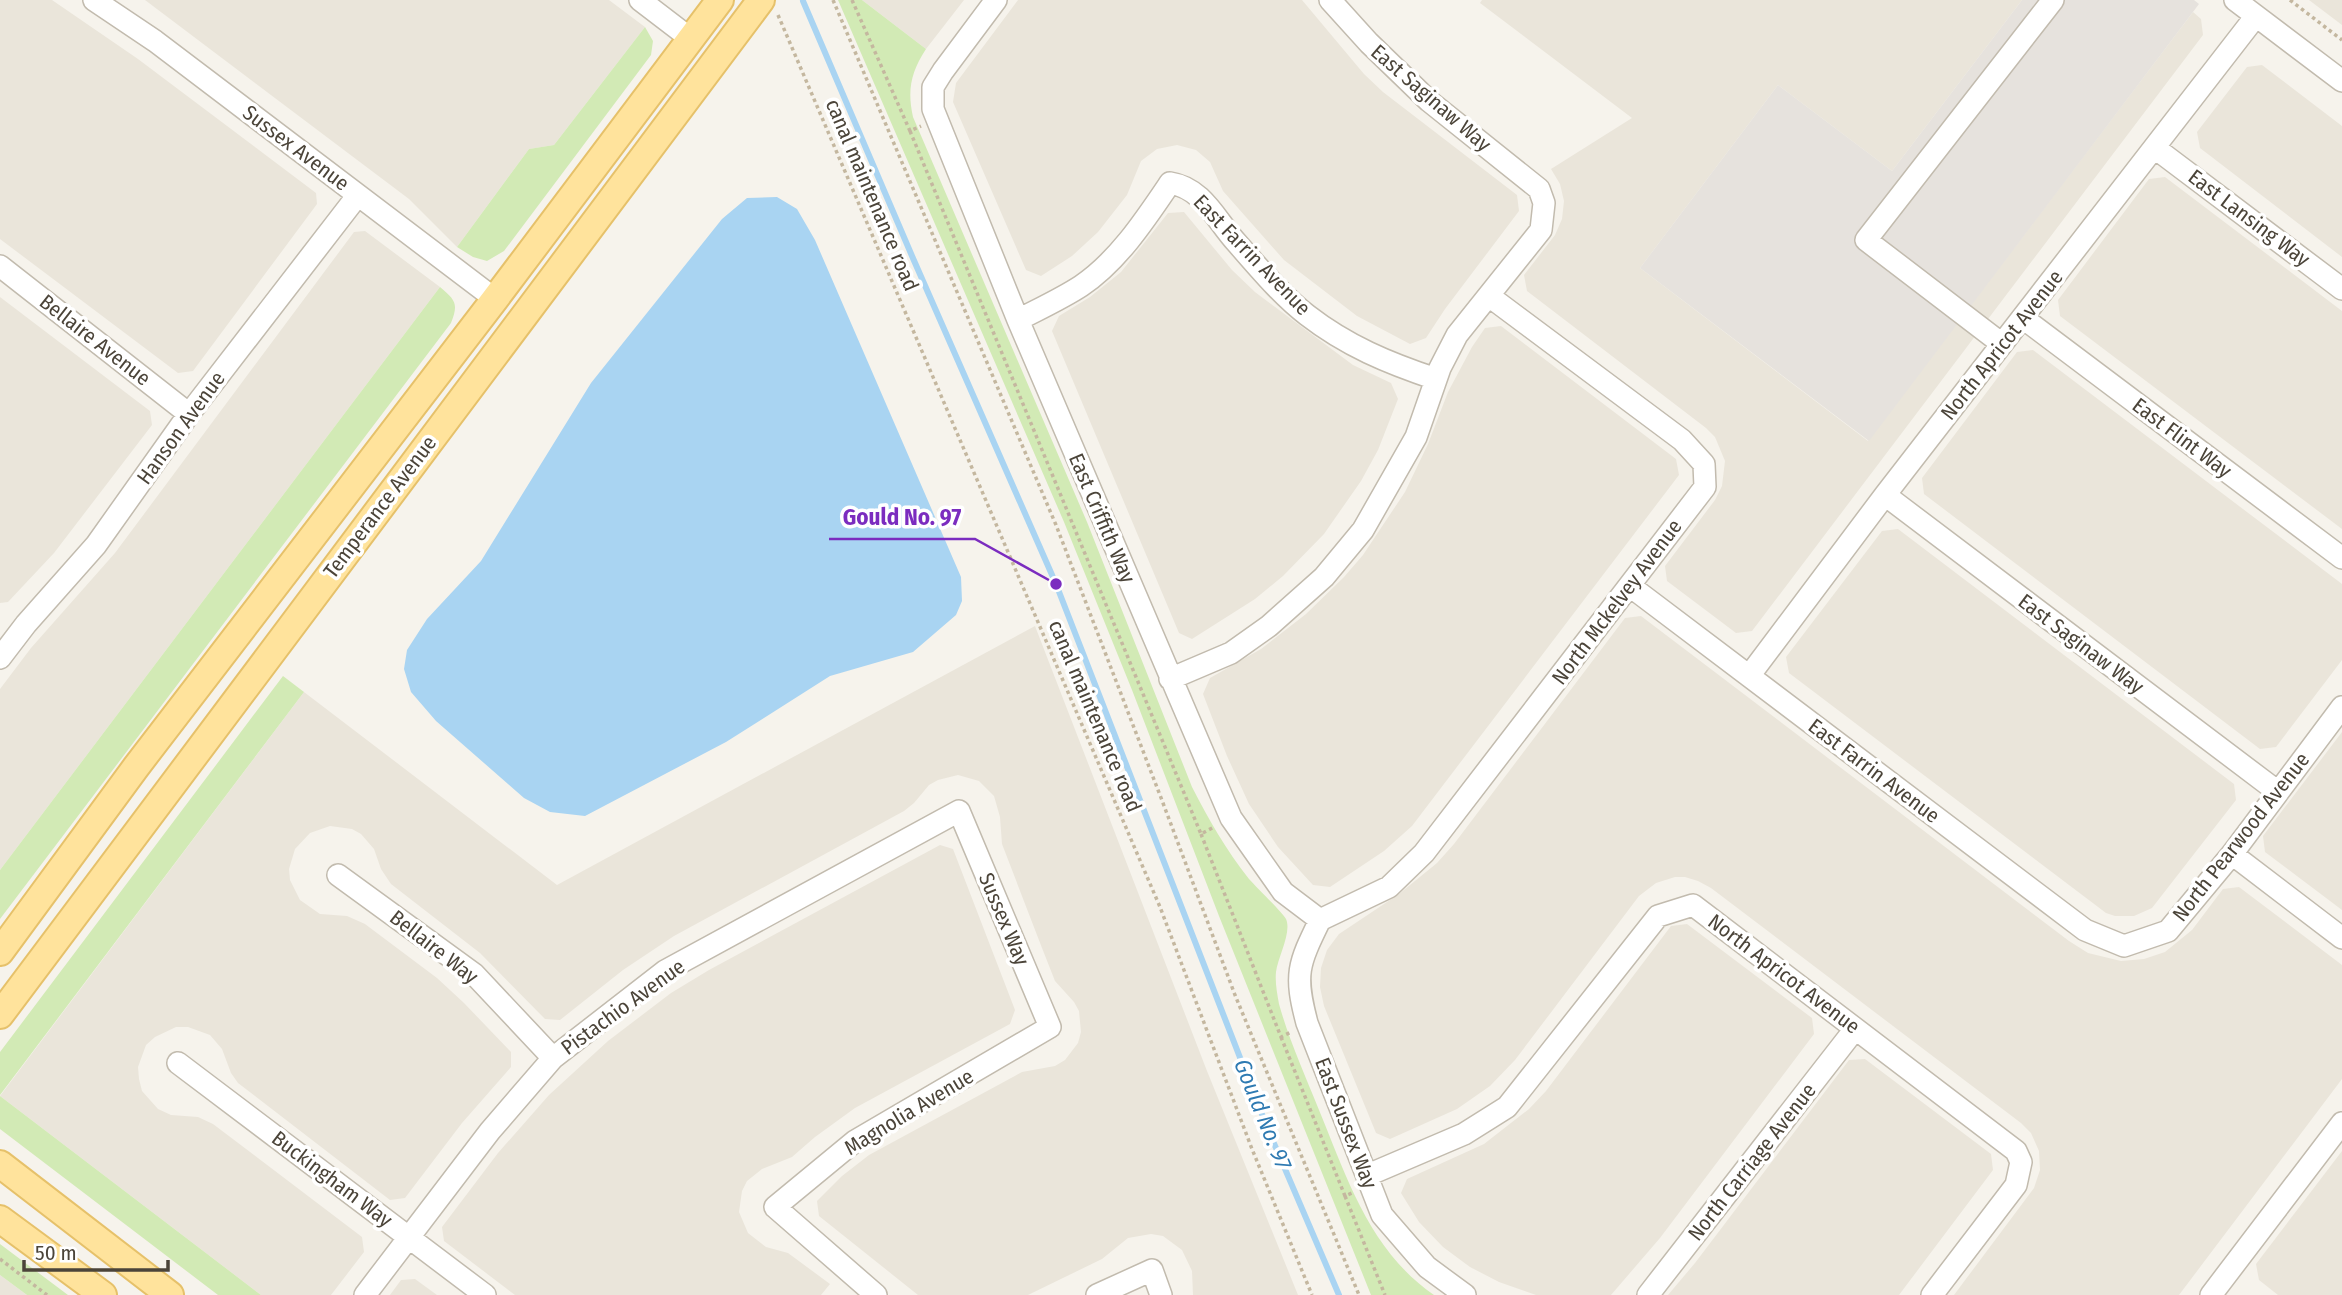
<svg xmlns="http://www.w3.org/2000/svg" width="2342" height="1295" viewBox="0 0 2342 1295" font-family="'Fira Sans Condensed',sans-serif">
<rect width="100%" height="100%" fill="#f6f3ec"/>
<!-- residential -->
<path fill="#eae5da" d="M0,0h52l86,59 178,134 1,11 -124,167 -15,2 -178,-134z
M145,0h464l36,27 -91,118 -25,4 -72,98 -48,-48z
M862,0h102l-38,49z
M1018,0h284l62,74 19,18 134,103 2,16 -74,98 -19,29 -16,6 -53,-28 -73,-56 -61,-69 -13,-29 -14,-12 -19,-5 -20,4 -16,12 -14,34 -29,37 -26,24 -31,20 -15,-6 -73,-168 3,-19z
M1482,0h540l-130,171 -114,-86 -138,183 228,173 325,-429 8,7 2,16 -451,596 -16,2 -69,-52 -2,-15 50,-66 7,-14 3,-25 -10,-24 -9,-9 -179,-137 -3,-16 31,-40 7,-16 2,-18 -4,-17 -9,-15 81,-51 -152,-115z
M2309,0h33v25z
M2262,65l80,61v131l-142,-109 -3,-16 50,-65z
M2165,177l177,134v218l-282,-213 -2,-16 91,-121z
M1184,212l48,58 23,22 98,73 38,18 7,16 -20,51 -17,31 -37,53 -41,42 -28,23 -63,40 -13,-6 -127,-302 7,-15 31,-19 31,-25 47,-59z
M365,231l75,56 -440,583v-181l31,-41 84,-95 239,-321z
M0,297l150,114 2,14 -98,128 -46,49 -8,1z
M1501,326l175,133 3,16 -267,351 -28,25 -54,36 -17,-2 -35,-38 -29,-43 -22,-48 -24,-62 7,-16 51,-29 45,-35 38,-37 19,-22 42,-63 23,-48 20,-52 24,-45 13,-19z
M2033,350l309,234v76l-66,87 -16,2 -336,-255 -2,-16 95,-126z
M1898,529l336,255 2,16 -84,108 -18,8h-19l-9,-3 -317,-240 -3,-16 96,-126z
M1641,616l428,325 19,12 33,8 23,-2 21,-7 27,-22 31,-41 16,-2 103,78v114l-163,216h-225l80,-107 6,-18 -1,-19 -8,-18 -10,-10 -310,-235 -13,-7 -13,-4h-10l-19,6 -17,13 -124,164 -25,26 -33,23 -67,30 -14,-6 -52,-127 -4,-19 1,-19 6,-18 12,-16 60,-40 38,-31 17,-19 171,-226z
M1035,626l172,445 91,224h-105l-1,-24 -10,-21 -19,-14 -12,-2 -23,4 -26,21 -74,36h-110l-99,-79 -2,-15 25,-25 27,-21 153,-83 33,-6 10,-6 13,-17 3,-11 -2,-21 -5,-9 -19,-21 -13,-33 -40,-104 -2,-27 -6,-21 -15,-15 -21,-6 -20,5 -9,5 -15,18 -10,8 -230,125 -51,34 -63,50 -15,-1 -65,-66 -89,-69 -10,-15 -7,-20 -13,-15 -9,-5 -22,-3 -20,7 -15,16 -6,20 1,11 10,20 20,14 27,2 18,8 72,54 27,25 47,49v15l-49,56 -57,75 -15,2 -152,-117 -7,-10 -9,-24 -12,-14 -22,-8h-12l-21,10 -9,8 -8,22 1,12 3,12 16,18 13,6 27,2 15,7 149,113 2,15 -33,43h-70l-261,-199 304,-404 253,193z
M2342,732v178l-77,-58 -2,-16z
M940,845l13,4 62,161 -5,14 -155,84 -40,29 -23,20 -30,12 -15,12 -5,10 -3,21 9,21 18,14 22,6 42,31 -9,11h-306l-71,-54 -2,-14 56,-74 51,-58 59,-54 63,-48 38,-23z
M1687,924l125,94 2,16 -154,204 -49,57h-75l-37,-13 -29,-15 -27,-20 -24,-25 -18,-29 6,-14 77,-35 45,-35 17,-18 125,-165z
M1865,1059l126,95 2,16 -94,125h-231l27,-32 154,-203z
M2342,1151v144h-64l-19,-15 -3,-16z
M0,1275l27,20h-27z
M415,1279l22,16h-47l11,-15z"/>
<!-- industrial -->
<path fill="#e6e2dd" d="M2022,0h172l5,4 -330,437 -229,-173 138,-183 114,86z"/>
<!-- green -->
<path fill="#d2eab5" d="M838,0h24l64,49c-15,23 -19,41 -13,68l174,405 105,265c17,33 34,63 57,92 8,9 33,33 37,40 6,13 -8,38 -10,53 -1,10 1,21 3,32 10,36 26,71 40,106 28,68 51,141 115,185h-63l-152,-379 -87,-226 -68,-168z
M645,27l8,14 -2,14 -147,196 -17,10 -14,-4 -16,-10 72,-98 25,-4z
M440,287c15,13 19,16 11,36l-451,596v-49z
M283,676l21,16 -304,403v-43z
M0,1096l261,199h-43l-218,-166z
M0,1244l68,51h-41l-27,-20z"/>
<!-- water -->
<path fill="#a9d4f2" d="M777,197l20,12 18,31 146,337 1,24 -6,14 -43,37 -83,24 -104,66 -141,74 -35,-4 -26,-14 -88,-77 -25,-29 -7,-23 3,-19 20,-31 54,-58 110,-178 131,-164 25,-21z"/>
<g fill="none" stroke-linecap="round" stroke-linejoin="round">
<!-- stream -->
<path stroke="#a9d4f2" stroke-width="6" d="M803,1l109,255 144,328 211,543 72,168"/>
<!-- minor casing -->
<g stroke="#c2bbae" stroke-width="24">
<path id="minor" d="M94,0l61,41 340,258
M640,0l51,39
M996,0l-53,71 -10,16v22l85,211 213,498 52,74 37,28
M2235,0l107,81
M2155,148l187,141
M0,266l189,148
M2023,318l319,240
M1018,320c21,-11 43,-21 63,-34 37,-25 64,-66 89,-103 33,5 46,37 66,59 22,25 45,53 71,73 40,31 81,48 129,64
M2002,344l-136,-104 187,-240
M1885,495l393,297
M1630,586l455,344 39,16 44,-15 64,-77 110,-147
M0,658l26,-34 70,-79 93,-131 169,-219
M1749,676l136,-181 371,-479
M1170,679l61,-26 38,-27 55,-49 39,-47 53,-93 24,-69 17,-33 84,-105 3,-27 -5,-14 -110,-88 -60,-58 -39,-43
M2232,854l110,84
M338,875l136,99 79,84
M1320,920l69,-33 35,-34 281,-366 -1,-23 -22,-24 -193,-144
M1320,920c-22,45 -26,54 -13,103l75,192 45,52 38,28
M178,1063l307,232
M1368,1175l96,-41 43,-27 151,-191 35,-11 323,246 5,11 -5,23 -84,110
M365,1295l125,-164 63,-73 112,-87 294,-160 91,216 -195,114 -80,66 101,88
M1097,1295l55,-25 9,25
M1648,1295l207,-266
M2211,1295l131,-172"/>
</g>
<!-- major casing -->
<g stroke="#e6c16a" stroke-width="30">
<path id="major" d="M0,952l136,-185 359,-468 225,-299
M0,1015l761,-1015
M0,1164l170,131
M0,1219l103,76"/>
</g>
<!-- path -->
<path stroke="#c4b79f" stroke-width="3.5" stroke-dasharray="3.5 3.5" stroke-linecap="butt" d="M833,0l223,525 107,278 72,192 124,300
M852,0l58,131 11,-5
M2290,0l52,40
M778,15l382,892 92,242 60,146
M910,131l291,703 13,-7
M1201,834l80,203 10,-5
M1281,1037l64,159 7,-3
M1345,1196l40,99
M0,1259l47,36"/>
<!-- minor -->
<use href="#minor" stroke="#fff" stroke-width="21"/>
<!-- major -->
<use href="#major" stroke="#ffe39c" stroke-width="26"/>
</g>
<g text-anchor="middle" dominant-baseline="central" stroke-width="7" stroke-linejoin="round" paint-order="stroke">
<!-- street labels -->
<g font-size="21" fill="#4b4439" stroke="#fff">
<text transform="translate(1431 98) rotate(41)">East Saginaw Way</text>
<text transform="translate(296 148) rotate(37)">Sussex Avenue</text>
<text transform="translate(872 195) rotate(67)">canal maintenance road</text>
<text transform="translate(2249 218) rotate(37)">East Lansing Way</text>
<text transform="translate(1252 255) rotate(46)">East Farrin Avenue</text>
<text transform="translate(95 340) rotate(38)">Bellaire Avenue</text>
<text transform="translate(2002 345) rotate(-52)">North Apricot Avenue</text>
<text transform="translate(181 428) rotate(-54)">Hanson Avenue</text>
<text transform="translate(2182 438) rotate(37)">East Flint Way</text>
<text transform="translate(380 507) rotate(-53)">Temperance Avenue</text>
<text transform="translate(1102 518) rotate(67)">East Criffith Way</text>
<text transform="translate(1617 602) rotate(-53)">North Mckelvey Avenue</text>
<text transform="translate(2081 644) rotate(37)">East Saginaw Way</text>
<text transform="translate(1095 716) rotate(67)">canal maintenance road</text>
<text transform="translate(1874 771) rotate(37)">East Farrin Avenue</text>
<text transform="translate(2241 837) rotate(-52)">North Pearwood Avenue</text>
<text transform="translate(1004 919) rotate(67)">Sussex Way</text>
<text transform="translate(434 947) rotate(38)">Bellaire Way</text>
<text transform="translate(1784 974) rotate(37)">North Apricot Avenue</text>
<text transform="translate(623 1007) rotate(-36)">Pistachio Avenue</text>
<text transform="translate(909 1112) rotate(-31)">Magnolia Avenue</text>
<text transform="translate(1346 1123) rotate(69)">East Sussex Way</text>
<text transform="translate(1752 1162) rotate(-52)">North Carriage Avenue</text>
<text transform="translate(332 1179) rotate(37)">Buckingham Way</text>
</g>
<!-- water labels -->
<g font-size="23" font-style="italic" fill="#2e7ab2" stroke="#fff">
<text transform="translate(1263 1114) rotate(68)">Gould No. 97</text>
</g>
</g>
<!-- callouts -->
<path fill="none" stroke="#7b2cbf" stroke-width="2.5" d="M1056 584L975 539H829"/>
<circle fill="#7b2cbf" stroke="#fff" stroke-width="2.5" cx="1056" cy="584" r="7"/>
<g font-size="23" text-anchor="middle" font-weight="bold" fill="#7b2cbf" stroke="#fff" stroke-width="7" stroke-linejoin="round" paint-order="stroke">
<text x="902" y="525">Gould No. 97</text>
</g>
<!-- scale -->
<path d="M24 1260v10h144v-10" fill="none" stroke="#4b4439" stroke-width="3.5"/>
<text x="35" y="1260" font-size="21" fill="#4b4439" stroke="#ffffff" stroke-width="5" paint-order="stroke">50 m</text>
</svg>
